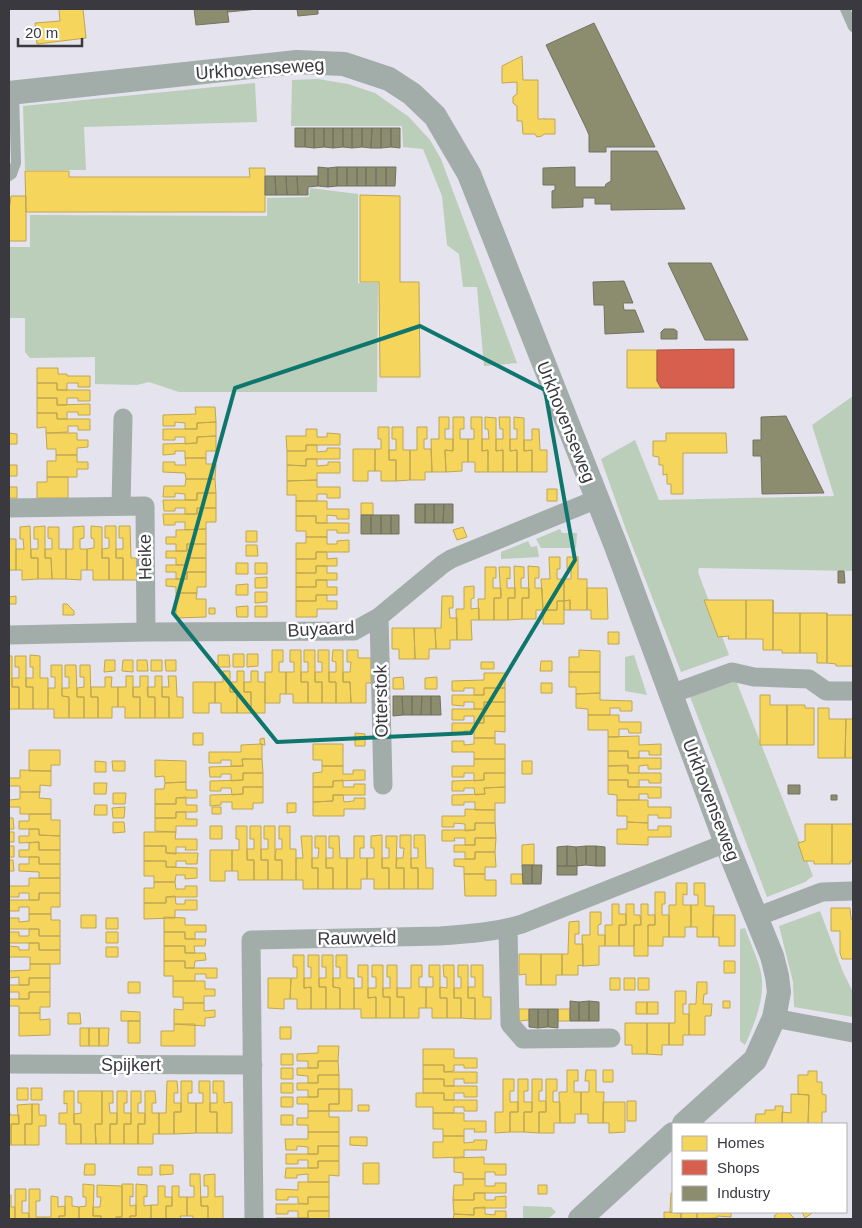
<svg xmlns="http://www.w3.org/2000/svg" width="862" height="1228" viewBox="0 0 862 1228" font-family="Helvetica,sans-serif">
<rect width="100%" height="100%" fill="#e5e3ee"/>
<!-- green -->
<path fill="#bbceba" d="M318,79l30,5 27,9 34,24 21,23 11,19 76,204 -33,3 -7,-79h-14l-4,-33 -12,-9 -5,-49 -19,-47 -20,-2 -1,-21h-111l1,-46z
M255,83l2,39 -173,5 2,43h-61l-2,-64z
M310,188l48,6v89h20l-1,109h-198l-30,-10 -12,3 -42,-1v-27l-65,1 -5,-6v-34h-16v-71h21v-32l237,1v-18l42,-1z
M853,396v175l-154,-3 -1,4 31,83 -48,17 -56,-145 -24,-68 34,-19 24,60 175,-4 -22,-71z
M560,529l2,4h15l-1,15h-35l-5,-9z
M528,541l3,6 6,-1 2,11 -38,2v-7z
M634,655l13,40 -22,-4v-34z
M735,678l78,198 -8,6 -38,15 -78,-203z
M820,911l23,61 10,20v25l-59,-10 -1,-25 -14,-56z
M745,928c4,12 10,24 14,37 9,27 -3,55 -14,80l-5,-4v-112z
M523,1206l28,1 5,5 -8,7h-25z"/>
<!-- homes -->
<path fill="#f6d55c" stroke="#bea654" d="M59,9h24l3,29 -49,6 -2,-21 25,-2z
M522,56l1,24h15v39h5l1,-1v1h11v15h-11l-2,2 -5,1 -2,-3h-12l-1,-13h-5v-15l-4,-3v-6l4,-3v-12l-15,1v-17z
M249,168h16v44h-239l-1,-41h44v6h181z
M360,195l40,1v86h19l1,95h-40l-1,-95h-19z
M11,196h15v45h-17v-36h1z
M627,350h30v31l4,7h-34z
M37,368h21v6h9v2h23v11h-12v-4h-11v7h-10v-7h-20z
M37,383h20v7h33v11h-12v-3h-11v7h-10v-7h-20z
M37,398h20v7l33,-1v11h-12v-3h-11v7h-10v-6h-20z
M195,407h20l1,15 -19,1v6h-12v-6l-10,-1v4h-12v-11l33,-1z
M37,413h20v6h33v11h-12v-4h-10v6l-22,1v-6l-9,1z
M439,417h10v12h-4v10h8v12l-8,-1 1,22h-14l-1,-33h8z
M453,417h11v12h-4v10h8v23h-6v9l-16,1 -1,-22 8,1z
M471,417h11v34l6,-1v22h-13v-10h-7v-23h6v-10h-3z
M485,417l11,1v33l7,-1v22h-15v-22l-6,1v-12h7l-1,-10h-3z
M499,417h11v34l7,-1v22h-14v-22l-7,1v-12h7v-10h-3z
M514,417l10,1v33l8,-1v22h-15v-22l-7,1v-12h7v-10h-3z
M216,422v14l-19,1v6l-12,1v-7h-10v3h-12v-11h34v-6z
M378,427h11v33h7v21h-15v-10h-6v-22h6v-10h-3z
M392,427h11v23h7v30l-14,1v-21h-7v-10h7v-11h-4z
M417,427h10v12h-3v10h7l1,23h-7v8h-15v-30h7z
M306,429h11v8h10v-4l13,1v11h-34v6h-19l-1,-15h20z
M532,429h7l1,21h7v22h-15v-22l-8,1v-11h8z
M9,433l8,1v10h-8z
M46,433h31v7h11v7l-11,1v7h-21v-6h-9z
M666,433h60l1,20h-44v41h-12v-10h-4v-10l-4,1v-10h-4v-8l-6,-1v-15h13z
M216,436v15h-10v7h-21v-7h-10v3l-12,1v-11l34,-1v-6z
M306,445h11v7l10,-1v-3h13v11h-34v7l-19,-1v-14h19z
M353,449h22v22h-7v10h-15z
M56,455h21v7h11v7h-11v8h-30v-16h9z
M185,458h21v6h10l-1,15h-29l-1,-6 -22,-1v-10h12v3h11z
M306,459h11v7l11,-1v-3h12v11h-23v7l-30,1v-16l19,1z
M9,465h8v11h-8z
M47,477h21v21h-31v-16h10z
M186,479h29l1,14h-19v7h-12v-6l-10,-1v4h-12l1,-11h21z
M317,480v7h23v11h-13v-4h-10v7h-21v-6h-9v-14z
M9,487h8v11h-8z
M547,489h10v12h-10z
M197,493h19v15h-19v6h-12v-6h-10v3h-11l-1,-11h34z
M296,501h31v8h22v10h-12v-3l-10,-1v8h-11v-7h-20z
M361,503h12v12h-12z
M197,508h19v14h-10v7l-21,1v-8h-10v3h-11l-1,-11h34z
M296,516h20v7h33v10h-12v-3h-10v7h-21v-6h-10z
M30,526l1,32h7v21l-16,1v-10h-6v-21h8l-1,-10h-3v-12z
M45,526v32h6l1,21h-14v-21h-7v-9h7v-10h-4v-12z
M84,526v12l-4,1v10h7v21h-6v10l-15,-1v-30h7v-22z
M91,526l11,1v31h7v22h-16v-10h-6v-21l7,-1v-9l-3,-1z
M105,526h11v32h7v22h-14v-22h-7v-9l7,-1v-10h-4z
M119,526h11l1,32h6v22h-14v-22h-7v-9h7v-11h-4z
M48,527h11v22h7v30h-14l-1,-21h-6v-9h7v-10l-4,-1z
M463,527l4,10 -10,3 -4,-10z
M206,529v15h-19v7h-11v-7h-10v-7h10v-7z
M246,531h11v11h-11z
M306,537h21v7h10v-3l12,-1v12h-33v7h-20v-16h10z
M9,539h7v31h-7z
M187,544h19v14h-19v7h-11v-7h-10v-7h21z
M246,545h11l1,11h-12z
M316,552h11v7l10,-1v8h-21v7h-20v-14h20z
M549,557h11v12h-3v10h7v22h-7v9h-14l-2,-31h9z
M567,557h11v22h9v31h-17v-10l-6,1v-22h7v-10h-4z
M187,558h19v14h-19v7h-11v-7h-10v-7h21z
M236,563h12v11h-12z
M255,563h12v11h-12z
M316,566h11v7h10v7h-21v7h-20v-14h20z
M514,566l10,1v11h-3v10h8v10h-7v21l-14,1v-22h7z
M528,566l11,1v11h-4v10h7l1,22h-7v9h-14v-21h7z
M485,567h11v11h-3v10h8v10h-7v22h-15l-1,-21h7z
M499,567h11v12l-3,-1v10h8v10h-7v22h-14v-22h7z
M187,572h19v15h-9v6h-21v-6l-10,-1v-7h21z
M267,577v11h-12v-10z
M316,580h11v7h10v8h-21v6h-20v-14h20z
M248,584v11h-12v-10z
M474,586v12l-3,1v10l8,-1v12h-8l1,20h-15l-1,-31h8v-22z
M587,588h20l1,31h-17v-9h-4z
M255,592h12v10l-12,1z
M176,593h21l-1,6h10v18l-30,1z
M316,595h11v6h10v8h-20v8h-21v-16h20z
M16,596v8h-7v-7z
M442,596h11v12h-4l1,10h7v22h-7v9h-14l-1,-21h6z
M570,600v10h-6v-9z
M704,600h42v39h-18l1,-3 -11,1z
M746,600h27v50h-10v-11h-17z
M773,600v13h27v40h-18v-3h-9z
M557,601h7v23h-21v-14h14z
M63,604h4l7,7v4h-11z
M248,606v11h-11l-1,-10z
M255,606h12v11h-12z
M209,608h6v6h-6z
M800,613h27v50h-10v-10h-17z
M827,613v2h26v51h-17v-2l-9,-1z
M392,628h22l1,31h-16v-10h-7z
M414,628h21l1,21h-7v10h-14z
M608,632h11v12h-11z
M272,650h11v12h-4v10h7v22h-6v9h-15v-31h7z
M290,650h11v32h7v21h-15v-9h-7v-22h8v-10h-4z
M304,650h11v32h7v21h-14v-21h-7v-10h7v-10h-4z
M318,650h11v32h7v21h-14v-21h-7v-10h7v-10h-4z
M333,650h10v32h7l1,21h-15v-21h-7v-10h7v-10l-4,-1z
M347,650h11v8h13v25h-5v20h-15l-1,-21h-7v-10h7l1,-10h-4z
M579,650l21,1v21h-31v-15h10z
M233,654h11v13h-11z
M247,654h11v12l-11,1z
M30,655l10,1v22h8v31h-15v-22h-7v-9h7v-11h-3z
M218,655h11l1,12h-12z
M9,656h3v31h7v22h-10z
M15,656h11v31h7v22h-14v-22h-7v-9h7v-11h-4z
M105,660h10v11l-11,1z
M123,660h10v12l-11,-1z
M137,660h10l1,11h-11z
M151,660h11v11h-11z
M165,660h11v11h-10z
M541,661h11v10h-12z
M481,662h13v7h-13z
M51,665h11v31l7,1v21h-15v-9h-6v-21h7v-11h-4z
M65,665h11l1,32h7v21h-15v-21l-7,-1v-8h7v-11h-4z
M80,665h10l1,32h7v21h-14v-21h-7v-9l7,-1v-10h-4z
M223,671h7v21h7v21h-16v-10h-6v-21h8z
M237,671h7v21h7v21h-14v-21h-7v-10h7z
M251,671h7v11h7v31h-14v-21h-7v-10h7z
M569,672h31v21l-24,1v-7h-7z
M484,673h21v15h-21v7h-10v-7h-10v3h-12v-10l32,-1z
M126,676h7v21h7v21h-15v-11h-7v-20h8z
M140,676h8v21h7v21h-15v-21h-7v-10h7z
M155,676h7v21h7v21h-14v-21h-7l-1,-10h8z
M168,676h8l1,21h6v21h-14v-21h-7v-10h7z
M105,677h7l-1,10h7v20h-6v11h-14v-21h-7v-10h14z
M403,677l1,12h-11v-11z
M437,677v12h-12v-11z
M193,682h22v21h-6v10h-16z
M541,683h11v10h-11z
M484,688h21v14h-21v7h-10v-7h-10v4l-12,-1v-10h32z
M600,693v7l32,1v10h-12v-3h-10v7h-22v-6l-12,-1v-14z
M760,695h10v10h17v40h-27z
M484,702h21v14h-21v7h-10v-7h-10v4h-12v-11h32z
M787,705h18v3h9v37h-27z
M818,708h11v11h17l-1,39h-27z
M588,715h31v7h22v11h-12l-1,-4h-9v8h-11v-7h-20z
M484,716h21v16l-10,-1v7h-21v-7h-10v3h-12v-11h32z
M846,719h7v39h-8z
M193,733h10v12h-10z
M355,733l10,1v12h-10z
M639,736v9l22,-1v11h-12v-4h-10v7h-11v-7h-20v-14z
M264,738l1,7 -5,-1v-5z
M474,738h21v6h10v15h-31v-7h-22v-11h12v4l10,-1z
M262,744v15h-20l1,7h-12v-6h-10v3h-12v-11h32v-7z
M313,744h30v22h-21v-6h-9z
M29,750h31v15h-9v6h-22z
M608,751h20v7h33v11h-13v-4l-9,1v7h-11v-8l-20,1z
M242,759h20l1,14h-20v7l-12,1v-7h-10v3h-11l-1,-10 34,-1z
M474,759h31v14h-21v7l-10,1v-8h-10v4h-12v-11h22z
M155,760l31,1v21l-21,1 -1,-7 -9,1z
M95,761l11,1v10h-11z
M112,761h13v10h-12z
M522,761h10v13h-10z
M322,766h21v8h10v-4h12v10l-32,1v6h-20v-14l9,-1z
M608,766h20v7h33v10h-12v-3h-10v7h-11v-7h-20z
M20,770l31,1v15l-11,-1v7h-20v-6h-11v-8h11z
M243,773h20v14h-20v7l-11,1 -1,-7h-10v3h-11v-10l33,-1z
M484,773h21v14l-21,1 1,6 -10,1 -1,-7h-10v3h-12v-10l32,-1z
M343,780v7h11v-3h11v11h-32v6l-20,1v-15h20v-6z
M608,780h20v7h33v11h-13v-4h-9v6h-22v-5l-9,-1z
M186,782v8h11v8h-21v6h-21v-15h9l1,-6z
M94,783h13l-1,11h-12z
M243,787h20v16h-10v6h-21v-7h-11v3l-11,1v-11l33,-1z
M505,787v16h-10v7h-20v-8h-11v3h-12v-10l33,-1 -1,-6z
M20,792h20l-1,6 12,1v15h-31v-7h-11v-7l11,-1z
M113,793h13l-1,11h-12z
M333,795h10l1,7 10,-1v-3h11v11h-21v7h-31v-14l20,-1z
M186,797v8h11v7h-21v6h-21v-14h21v-6z
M617,800h31v7h23v11h-13v-3h-10v8l-21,-1v-6h-10z
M287,803h9v9l-9,1z
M95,805h12v10h-13z
M125,807l-1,11h-11l-1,-10z
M212,807h9v7h-9z
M465,809l30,1v13h-20v7l-10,1v-7l-11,-1v4h-12v-11h23z
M176,812h10v7h11v7h-21v6l-21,-1v-13h21z
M29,814h22v6h9v16l-21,-1v-6h-20v-8h10z
M9,818h4l1,11h-5z
M113,822h11l1,10 -12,1z
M627,822l21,1v7h10v-4h13v11h-23v8l-31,-1v-15h10z
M475,823h20l1,15h-21v7h-10v-7h-11l1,3h-13v-11h33z
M805,824h27v40h-18v-3h-10l-6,-18 7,-2z
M832,824h21v37h-3v3h-18z
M210,826h12v13h-12z
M236,826h11v34h7v20h-16v-9h-6v-21h7v-11h-3z
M250,826h11v34h7v20h-14v-20h-7v-11h7v-10h-4z
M264,826h11v34h7v20h-14v-20h-7v-11h7v-10h-4z
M279,826h11v23h6v31h-14v-20h-7l1,-11h6v-10h-3z
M29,829h10v6l21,1v14h-21v-8l-20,1v-7h10z
M9,832h5v10h-5z
M144,832h32l-1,7h22v11h-12l1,-3h-10v7l-10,-1v-7h-22z
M382,835v33h7v21h-15v-10h-7v-21h7v-10h-3v-12z
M400,835h11v33h7v21h-14v-21h-8l1,-10h6l1,-10h-4z
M414,835h11l1,33h7v21h-15v-21h-7v-10h7v-10h-4z
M301,836h11v32h6v21h-15v-9h-7v-22h7z
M315,836h11v32h7v21h-15v-21h-6v-10h6l1,-10h-4z
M329,836h10l1,22h7v31h-14v-21h-7v-10h7v-10h-4z
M354,836h10v12h-4v10h7v21h-6v10h-14v-31h7z
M386,836h11l-1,32h8v21h-15v-21h-7v-10h7v-10h-3z
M475,838h21l-1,14h-20v7h-10v-7h-11v-7h21z
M39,842v8h21v14h-21v-7h-20v-7h10v-7z
M534,844v21h-12v-20z
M9,846h5v11h-5z
M144,846h22v7h32l-1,11h-11v-3h-10v6h-10v-6h-22z
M210,850h22v21h-7v10h-15z
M475,852h20l1,15h-11v7h-21v-7l-10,-1v-7h21z
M29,857h10v7h21v14h-21v-6l-20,-1v-7h10z
M9,860h4l1,11h-5z
M144,861h22v6l31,1v10l-12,1v-4h-9l-1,7h-21v-6h-10z
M464,874h21v6h11v16h-31z
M511,874h11l1,10h-12z
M29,878h31v15h-21v7h-10v-7h-10v4h-10v-11h20z
M154,882h21l1,7h9v-3h12v11h-31v6h-22v-15h10z
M676,883h11v12l-4,-1v11h8v22h-6v10h-16v-32h7z
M694,883h11v23h9l-1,31h-16v-10h-6v-22h7v-10h-4z
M655,892h10v12h-3v11h7v22h-6v9h-15v-21h7z
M39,893h21v14h-9v7h-22v-7h-10v4h-10v-11h30z
M175,896l1,8h9v-4h12v10h-22v8l-31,1v-16h22v-6z
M612,904h7v10h7v11h-7v21h-14v-21h7z
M626,904h8v11h6l1,10h-7v21h-15v-21h7z
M641,904h7v11h7v10h-7v31h-14v-31h7z
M831,908h19l1,11h2v40h-11l-2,-6v-22h-9z
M590,912h11v12l-3,1v10h7v11h-6v19l-16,1 -1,-31h8z
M29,914h22v6h9v16h-21v-7h-30v-11h10v4l10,-1z
M81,915h15v13h-15z
M713,915h22v31h-16v-9h-6z
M164,917l21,1v7h21v7h-11v7h-10v-7h-21z
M106,918h12v11h-12z
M579,921v13h-4v10h8v22l-5,-1v10h-16v-21h6l1,-32z
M29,929h10v7h21v14h-21v-7h-30v-11h10v4h10z
M106,932h12v11h-12z
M164,932h21v7h21l-1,7h-11l1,7h-10v-7h-21z
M29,943h10v7h21v14h-30v-7h-21v-11l10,1v3h10z
M164,946h21v7h20l1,7 -11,1 -1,7h-9v-7h-21z
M106,947h12v10h-12z
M519,954h22v31h-15v-11l-7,1z
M541,954h21v21h-6v10h-15z
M293,955h11v33l7,-1v22h-14v-10h-7l1,-21h6v-11h-4z
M308,955h11v32h7v22h-15v-22l-7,1v-10h7v-11h-3z
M322,955h11v32l7,1v21h-14v-22h-7v-9h7v-11h-4z
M336,955h11v23h7v31h-14v-21l-7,-1v-9h7v-11h-4z
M164,961h21v7h32v10h-11v-4h-11v7h-22v-5h-9z
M724,961h11v12h-11z
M30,964h20v14h-21v7h-10v-8l-10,1v-7l21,-1z
M358,965h10v33l8,-1v21h-15v-9h-7v-21h8v-11h-4z
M372,965h11v32h7v21h-14v-21l-8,1v-10h8v-11h-4z
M387,965h10v32h7v21h-14v-21h-7v-9h7v-11h-3z
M411,965h11v12h-3v10h7v21h-7v10h-15v-21h-7v-9h14z
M429,965h11v33h7v20h-15v-10h-6v-21h7v-10h-4z
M443,965h11v33h7v20h-14v-20h-7v-11l7,1v-11h-3z
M458,965h10v33h7v21l-14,-1v-20h-7v-10h7v-11h-3z
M471,965h12v32h8v22h-16v-21h-7v-11h7v-10h-4z
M29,978h21v14h-21v7h-10v-7h-10v-7h20z
M268,978h23l-1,21h-6v10l-16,-1z
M610,978h10v12h-10z
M624,978h11v12h-11z
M638,978h11v12h-11z
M173,981h32v8h10v7h-11v7h-21v-6h-10z
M128,982h12v11h-12z
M697,982h10v12h-3l-1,10h9l-1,12h-6v19h-16v-31h7z
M675,991h11v13h-3v10h6v21h-6v10h-14v-22h6z
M29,992h21v15h-10v6h-21v-7h-10v-7h20z
M723,1001h7v7h-7z
M636,1002h11v12h-11z
M647,1002h11v12h-11z
M183,1003h21v8l11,-1v7l-10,1v8l-31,-2v-15l9,1z
M519,1009h10v11l-10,1z
M558,1009h12v12h-12z
M121,1011l19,1v9h-19z
M19,1013h21v7l10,-1v16l-31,1z
M68,1013h12l1,11h-13z
M128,1021h12v22h-12z
M625,1023h22v31h-15v-9h-7z
M647,1023h22v22h-7v10l-15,-1z
M174,1024h21v22h-34v-15h13z
M280,1027h11v12h-11z
M80,1028h9v18h-9z
M89,1028h10v18h-10z
M99,1028h10l-1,18h-9z
M318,1046h21l-1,15h-20v7h-10v-7h-11v-7l21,-1z
M423,1049h31v9h23v10h-13v-3h-10v6l-10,1v-7h-21z
M281,1054h12v11h-12z
M318,1061h20l1,14h-21v8h-10v-7l-11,-1v-7h21z
M423,1065h21v7h33v11h-13v-4h-10v7h-10v-7h-21z
M281,1068h12v11h-12z
M567,1070h11v11h-4v11h7v22h-6v9h-15l-1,-31h8z
M586,1070h10v22h8l-1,31h-15v-9h-7v-22h8v-11h-4z
M603,1070h10v12h-10z
M808,1071h9v11h5v12l4,1v17h-4v12h-14l1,-29 -11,-1v-19h10z
M318,1075h21v14h-21v8h-10v-7h-11v-7h21z
M423,1079h21v7h33v11h-13v-4h-10v7h-10v-7h-21z
M503,1079h11v12h-4v11h8v10h-8v20l-15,1v-21h8z
M518,1079h10v12h-4v11h8v10h-8v20h-14v-20h8z
M532,1079h10v12h-3v10h7v11h-7v21l-15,-1v-20h8z
M546,1079h11v12h-4v11h7v21h-6v10h-15v-21h7z
M167,1081h10l1,12h-4v10h7v9h-7v22h-15v-21h7z
M181,1081h11v12h-4v10h8v30l-22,1v-22h7z
M199,1081h11v31h7v21h-21v-30h7v-10h-4z
M213,1081h11v22l8,-1v31h-15v-21h-7v-9h7v-10h-4z
M281,1083h12v10h-12z
M17,1088h11v12h-11z
M31,1088h11v12h-11z
M318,1089h21v15h-10v7h-21v-7h-11v-7h21z
M339,1089h13v22h-23v-7h10z
M64,1091h10v33h7v20h-15v-20h-7v-11h8v-10l-3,1z
M78,1091h24v33h-7l1,20h-15v-20h-7v-10l7,-1v-10h-3z
M102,1091h11v12h-4l1,10h7v11h-7v20h-14l-1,-20h7z
M117,1091h10v12h-3v10h7v11h-7v20h-14v-20h7z
M131,1091h10v12h-3v10h7v11h-7v20h-14v-20h7z
M145,1091h10l1,12h-4v10h7v21h-6v10h-15v-20h7z
M416,1093h28v7h33v11h-13v-4h-10v6h-21v-6h-17z
M791,1094l18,1 -1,29h-26v-12l9,1z
M281,1097h12v10h-12z
M627,1101h9v20h-9z
M603,1102h22v30l-16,1v-10h-6z
M31,1104h1v20h-7v21h-14v-21h8l-2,-19z
M32,1104h7v11h7v11h-7v19h-14v-21h7z
M9,1105l1,10h9v9h-8v21h-2z
M358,1105h11v6h-11z
M775,1106h8l-1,18h-27l1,-10h9v-4h10z
M308,1111h21v6h10v15h-31v-7h-11v-7h11z
M433,1113h31v8h22v11h-12l1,-3h-11v7h-21v-7h-10z
M281,1115h12v10h-12z
M308,1132h31v14h-21v8h-10v-7l-11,-1v4h-11l-1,-11h23z
M443,1136h21v7l10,-1v-2h13l-1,10h-22v7l-31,1v-16h10z
M350,1137h17v9l-17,-1z
M318,1146h21v15h-21v7h-10v-8h-10v4h-12v-10h32z
M484,1157v7h22v11h-11v-3h-10v7h-22v-6l-9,-1v-14z
M318,1161h21v15l-10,-1v7h-21v-8l-11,1v3h-12l1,-10h32z
M363,1163h16v21h-16z
M85,1164h10v11h-11z
M160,1165h13v9l-13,1z
M138,1167h14v8h-14z
M190,1174h10l1,32h7v13h-15v-3h-6v-19h7v-11h-4z
M215,1174v23l8,-1v23h-15v-13h-7v-9h7v-11h-4v-11z
M463,1179h22v7h10v-3h11v10h-32v7h-21l1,-15h9z
M298,1182h31v15h-21v7l-10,-1v-6h-10v3h-12v-11l22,1z
M83,1184l11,1 -1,31h8v3h-22v-12l7,-1v-9h-3z
M122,1184h11v13l-3,-1v10l6,-1v11h-6v3h-14v-2h6z
M136,1184l11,1v12l-3,-1v10l7,-1v14h-21v-3h6z
M97,1185l25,1v31h-6v2h-15v-3h-8v-9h7l1,-10h-4z
M538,1185h9v9h-9z
M158,1186h7v11h7v9h-6v13h-15v-14h7z
M172,1186h7v11h8v19h-7l1,3h-15v-13h6z
M15,1189h11v12h-4v12h7v6h-14z
M29,1189h11v12h-4v16h8v2h-15z
M474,1193h11v7h10v-3l11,-1v12h-32v7l-20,-1 -1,-14h21z
M671,1193h2v19h24v7h-16v-6l-11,-1z
M9,1195h2v12h4v12h-6z
M51,1196l7,1v10l7,-1v10h-6v3h-15v-2h7z
M65,1196l7,1v9l7,1v12h-20v-3h6z
M308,1197h21v14h-21v7h-10v-7h-10v3h-12v-10h32z
M485,1207v7l10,1v-4h11v8h-53l1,-5 20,1v-7z
M308,1211h21v8h-53v-1h32z
M664,1212l17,1v6h-17z
M697,1212h34v5l-14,-1v2l-20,1z
M779,1212h9l6,6 -2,1h-16l-2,-3z
M802,1212h8l2,1 -7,5z"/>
<!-- shops -->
<path fill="#d6604d" stroke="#a75449" d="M734,349v39h-73l-4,-7v-31z"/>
<!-- industry -->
<path fill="#8c8c6e" stroke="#737360" d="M194,9h33l2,13 -33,3z
M227,9h31l-30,3z
M297,9h21v5l-20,2z
M594,23l61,124h-49v5h-17v-17l-3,-7 -40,-83z
M295,128h10v19h-10z
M305,128h9v20l-9,-1z
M314,128h10v19l-10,1z
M324,128h9v20l-9,-1z
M333,128h10v19l-10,1z
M343,128h9v20l-9,-1z
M352,128h10v19l-10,1z
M362,128h10l-1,20 -9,-1z
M372,128h9v20h-10z
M381,128h10v19l-10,1z
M391,128h9v20l-9,-1z
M611,151h46l28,58 -74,1v-6h-16v-6h-12v9l-31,1v-17l3,-1v-5h-12v-17l32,-1v20h30l1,-3 5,-3z
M318,167l10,1v19l-10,-1z
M337,167v19l-9,1v-19z
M337,167h10v19h-10z
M347,167h10v19h-10z
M357,167h9v19h-9z
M366,167h10v19h-10z
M376,167h10v19h-10z
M386,167h10l-1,19h-9z
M265,176h10l1,19h-11z
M275,176h11l1,19h-11z
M286,176h11l1,19h-11z
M297,176h21v10l-10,1v8h-10z
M668,263h43l37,77h-43z
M624,281l9,22h-10l1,7h11l9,22 -39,2 -1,-29h-10l-1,-23z
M664,329h10l3,2v8h-16v-7z
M786,416l38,77 -62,1 -1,-38h-8v-16h8v-23z
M415,504h10v19h-10z
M425,504h9v19h-9z
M434,504h10l-1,19h-9z
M444,504h9v19h-10z
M361,515h10v19h-10z
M371,515h10v19h-10z
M381,515h10v19h-10z
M391,515h8v19h-8z
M838,571h6l1,12h-7z
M393,696h9l1,19 -10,1z
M402,696h10v19h-9z
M412,696h10l-1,19h-9z
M422,696h9v19h-10z
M431,696h9l1,19h-10z
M788,785h12v9h-12z
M831,795h6v5h-6z
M567,846l9,1 1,19h-10z
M567,846v20h-10v-19z
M586,846h10v20l-10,-1z
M586,846v19l-9,1 -1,-19z
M596,846l9,1v19h-9z
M522,865h10v19h-9z
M532,865h10l-1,19h-9z
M557,866h20v9h-20z
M570,1001l9,1v19h-9z
M589,1001v20h-10v-19z
M589,1001l10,1v19h-10z
M529,1009h9v19l-9,-1z
M538,1009h10v18l-10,1z
M548,1009h10v19l-10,-1z"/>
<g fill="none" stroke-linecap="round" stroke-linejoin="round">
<!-- service -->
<path stroke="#a2aca8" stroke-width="10" d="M845,9l8,18
M9,176l3,-2 4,-11 -2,-70"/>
<!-- minor -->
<path stroke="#a2aca8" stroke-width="19" d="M121,505l2,-87
M9,508l136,-2 1,126
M379,617l4,168
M9,635l137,-3 208,-1 25,-14 64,-53 8,-5 146,-60
M671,694l61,-22 22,5 55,2 17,12h27
M756,917l66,-25 31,-1
M508,929l2,95 13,15 88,-1
M774,1018l79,15
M9,1064l244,1
M254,1219l-3,-279 189,-4c28,-2 56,-4 82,-12l204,-81"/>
<!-- tertiary -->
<path stroke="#a2aca8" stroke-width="24" d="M9,93l288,-31 47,2 45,15 23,15 23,22 34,58 147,372 110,297 46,113 5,20 2,16 -5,26 -19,42 -71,64
M580,1219l93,-85"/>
</g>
<!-- marked area -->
<path fill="none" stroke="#0f766e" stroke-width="4" stroke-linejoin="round" d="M420,326l125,64 30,170 -104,173 -194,9 -104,-129 62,-225z"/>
<g text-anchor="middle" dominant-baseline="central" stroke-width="5" stroke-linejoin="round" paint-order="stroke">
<!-- street labels -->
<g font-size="18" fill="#3a3940" stroke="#fff">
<text transform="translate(260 69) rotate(-4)">Urkhovenseweg</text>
<text transform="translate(566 422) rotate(68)">Urkhovenseweg</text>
<text transform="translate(145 557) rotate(-91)">Heike</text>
<text transform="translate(321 629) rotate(-3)">Buyaard</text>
<text transform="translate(381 701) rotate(-91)">Otterstok</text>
<text transform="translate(711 800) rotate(69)">Urkhovenseweg</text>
<text transform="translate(357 938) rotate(-1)">Rauwveld</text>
<text x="131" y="1065">Spijkert</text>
</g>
</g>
<!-- border -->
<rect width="862" height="1228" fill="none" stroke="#3a3940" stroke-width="20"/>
<!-- legend -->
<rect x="672" y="1123" width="175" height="90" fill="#ffffff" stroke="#b0b0b3"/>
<rect x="682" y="1136" width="25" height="15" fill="#f6d55c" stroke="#b0b0b3"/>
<text x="717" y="1148" font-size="15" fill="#3a3940">Homes</text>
<rect x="682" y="1160" width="25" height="15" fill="#d6604d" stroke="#b0b0b3"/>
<text x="717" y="1173" font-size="15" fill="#3a3940">Shops</text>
<rect x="682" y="1186" width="25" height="15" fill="#8c8c6e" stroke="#b0b0b3"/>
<text x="717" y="1198" font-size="15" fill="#3a3940">Industry</text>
<!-- scale -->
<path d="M18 38v8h64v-8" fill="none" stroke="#3a3940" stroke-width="2.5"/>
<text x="25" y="38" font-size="15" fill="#3a3940" stroke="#ffffff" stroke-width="4" paint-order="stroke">20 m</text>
</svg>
